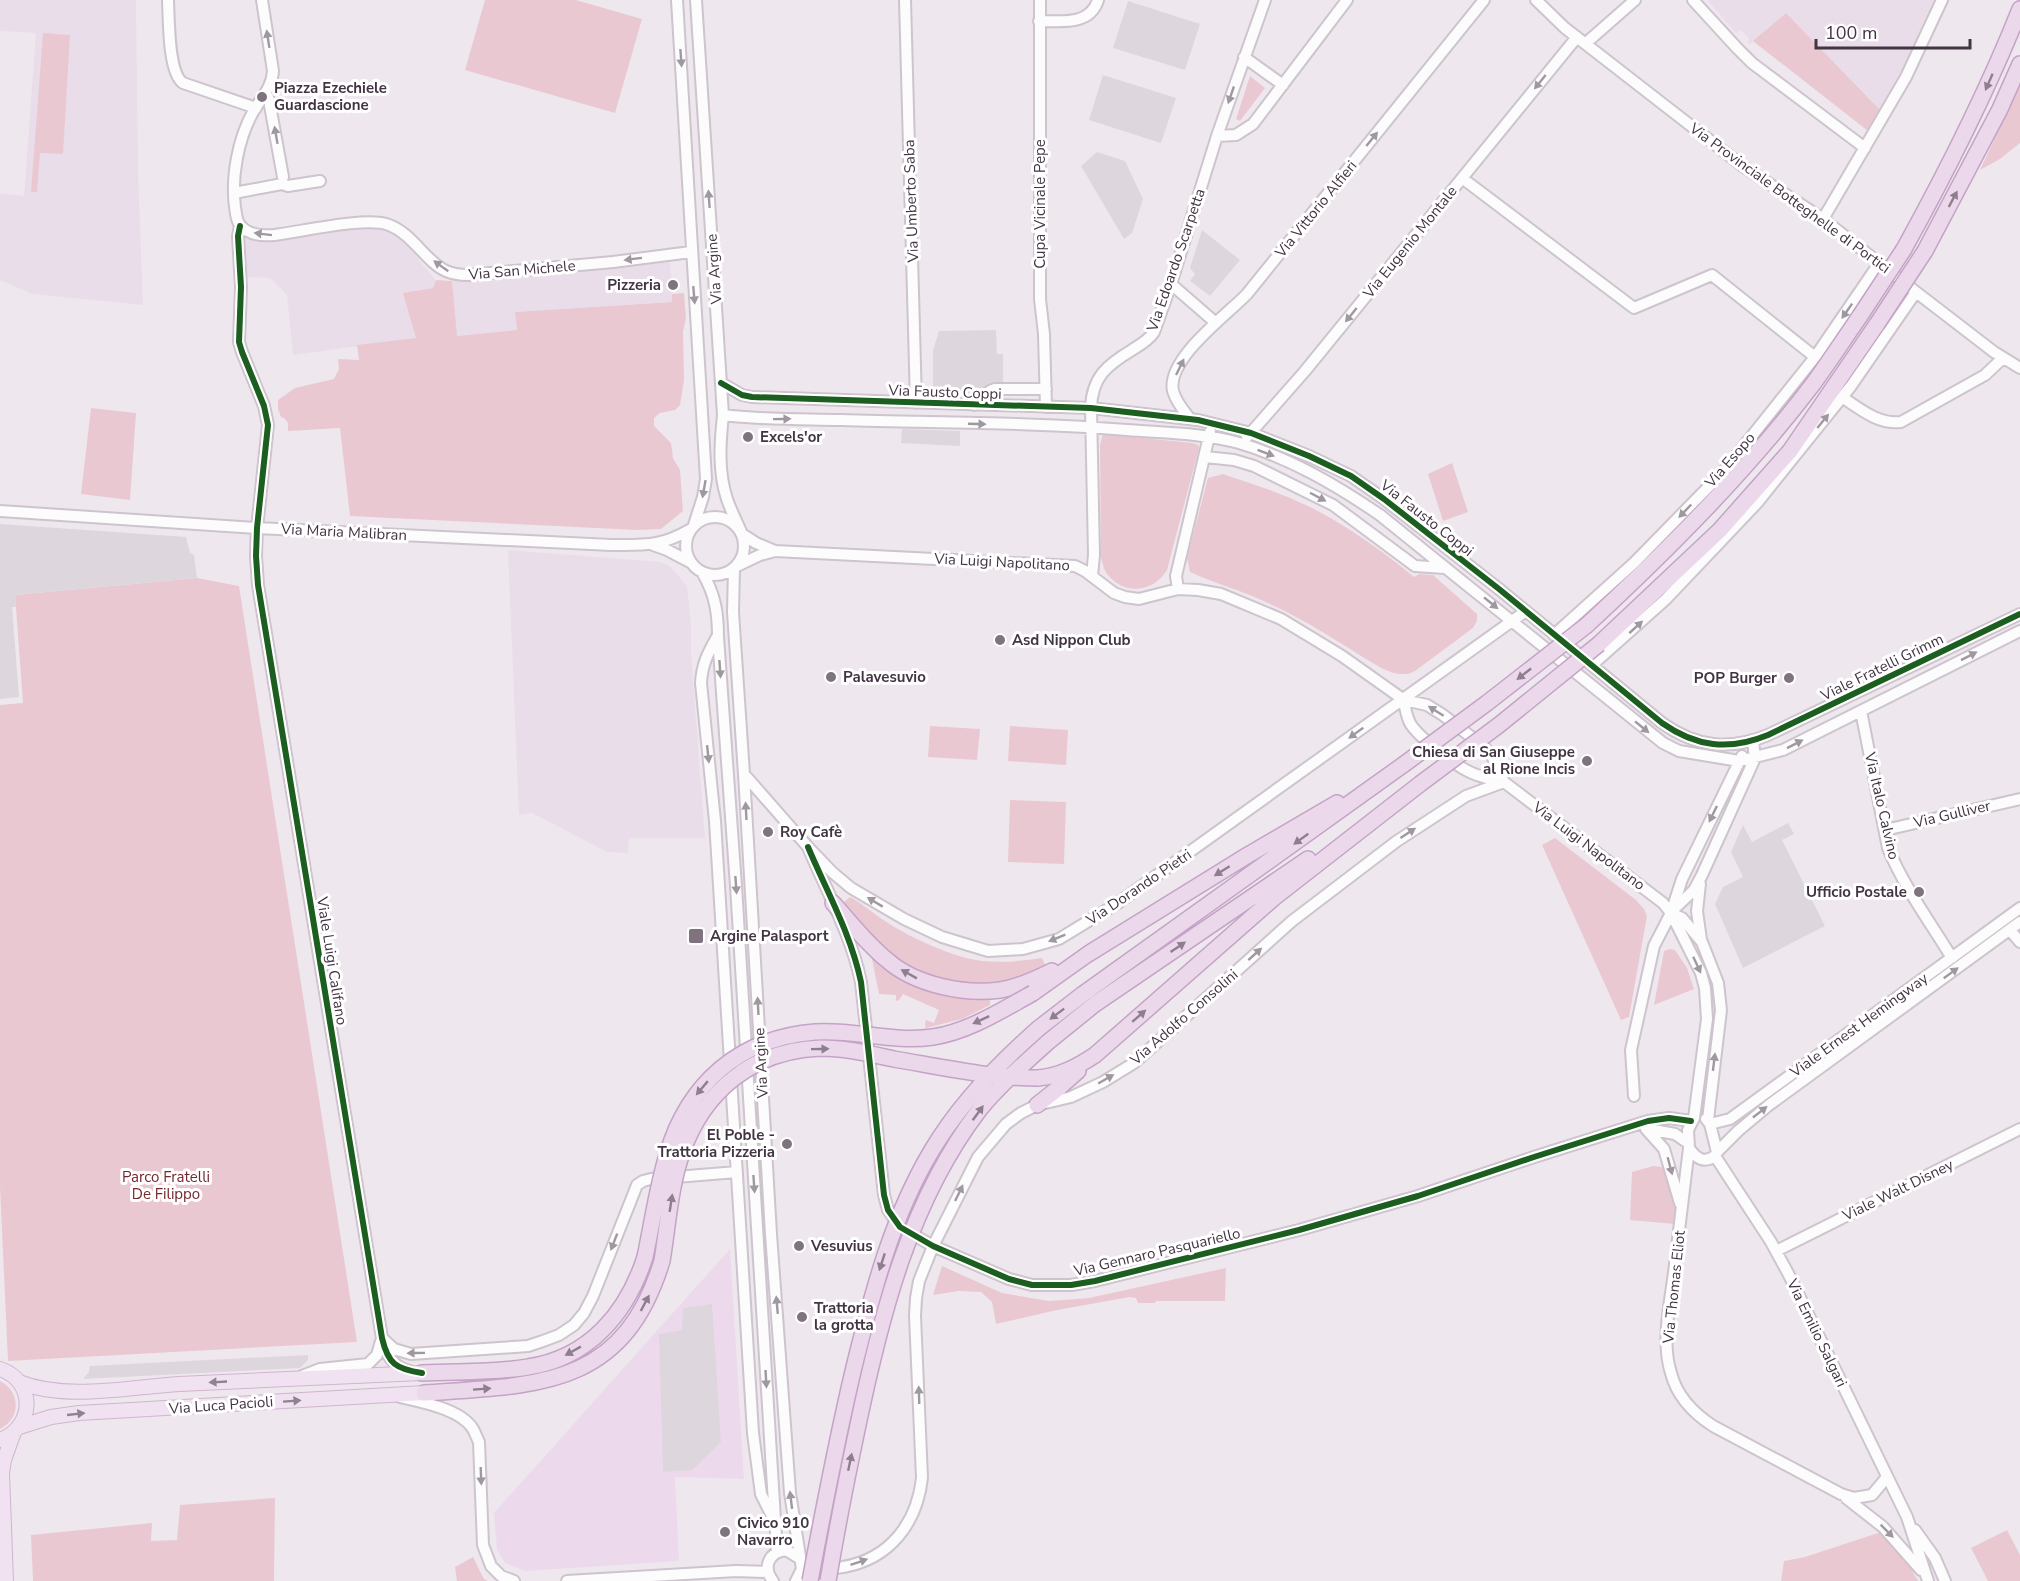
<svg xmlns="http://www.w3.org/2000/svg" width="2020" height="1581" viewBox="0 0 2020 1581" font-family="'Nunito Sans',sans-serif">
<rect width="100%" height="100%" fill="#eee8ee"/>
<!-- residential -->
<path fill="#eaddea" d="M0,0h136l2,170 5,135 -111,-11 -32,-14v-87l24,3 12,-163 -36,-2z
M1707,0h229l-26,58 -29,53 -95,-98 -36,31 -3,-2 2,-4 -8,-8 -5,3z
M373,224l14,3 23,17 11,19 15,17 -19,58 -124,17 -6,-60 -17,-17 -26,-1v-37l3,-4z
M670,261l3,41 -157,10 1,18 -61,6 -4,-55z
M508,550l153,12 10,5 16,19 4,39v27l14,186h-76l-1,15 -21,-1 -75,-39 -13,2z"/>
<!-- education -->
<path fill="#ecdaec" d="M730,1249l14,230 -69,-2 4,84 -154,10 -20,-8 -8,-13 -3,-37z"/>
<!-- green -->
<path fill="#eac8d1" d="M485,0h91l66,19 -27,94 -150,-43z
M1786,13l95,98 -13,20 -115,-90z
M43,33l27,2 -7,119 -23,-1 -3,39h-6z
M1250,76l15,12 -25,33 -4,-2z
M2020,84v59l-20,16 -20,11z
M436,280l16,1 5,55 60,-6 -2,-18 157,-10v-8l12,-1 2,25 -3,14 1,48 -4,25 -5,5 -15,3 -6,5v8l17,17 2,15 7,12 3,41 -22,18 -23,1 -288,-14 -10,-88 -52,3v-8l-4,-5 -3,-1 -3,-8v-9l17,-12 39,-9 5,-10 -1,-10 21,1 -2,-15 59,-7 -13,-45 30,-5z
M91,408l45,5 -6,87 -49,-6z
M1103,434l90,9 5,2 1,3 -32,122c-13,22 -42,26 -59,5 -4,-4 -5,-11 -7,-17l-1,-113z
M1452,463l16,49 -25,9 -15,-47z
M1223,474c29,10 59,19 87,33 36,18 73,44 104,70l5,-3 14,1 44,39v7l-4,7 -58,43c-13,7 -27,1 -39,-6 -36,-22 -70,-45 -108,-62 -25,-12 -52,-19 -78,-31l-3,-14 21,-80z
M197,578l42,8 118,756 -349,19 -8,-174v-482l23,-2 -8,-108z
M930,726l50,3 -3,31 -49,-3z
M1010,726l58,4 -2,35 -58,-4z
M1010,800l56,2 -2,62 -56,-2z
M1555,838l81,62 8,9 3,7 -18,101 -8,3 -79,-175z
M850,897c13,7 25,18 38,26 25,16 65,34 94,38 20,2 40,0 60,-3l4,9c-46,21 -103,23 -146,-7 -21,-14 -38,-36 -55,-55l-1,-3z
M1670,949l5,1 12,18 7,21 -40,16 10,-54z
M871,954c34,34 71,45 119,46v5l-28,14 -36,9 -1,-4 1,-4 8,3 5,-13 -36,-16 -4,6 -3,1v-6l-17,-1z
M1653,1166l16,2 1,20 10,6 -5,30 -45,-4 2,-48z
M942,1266l60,27 47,8 40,-3 137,-30 -1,33h-69l-1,2h-17l-2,-5 -6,-1 -73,13 -61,14 -4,-22 -11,-10 -22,-1 -26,4z
M0,1381c21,11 21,37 0,48z
M275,1498l-1,83h-241l-2,-46 121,-12 -1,18 26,-1 3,-35z
M2007,1530l13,25v26h-32l-17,-33z
M1881,1532l25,28 12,21h-137l3,-20 21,-4z
M473,1557l11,22 4,2h-31l-2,-14z"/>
<!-- parking -->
<path fill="#ddd7dd" d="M1128,1l72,23 -15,46 -72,-22z
M1103,75l73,23 -15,45 -72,-23z
M1097,152l28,9 18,38 -11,34 -8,6 -43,-73z
M1202,230l38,30 -30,36 -20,-15 5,-7 -5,-6z
M996,330l1,24h6v28h-9l-13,11 -48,-1v-42l6,-19z
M902,429l58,2v15l-59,-3z
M0,524l186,13 4,16 4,2 3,23 -182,17 1,12h-4l7,90 -19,2z
M1788,823l6,11 -12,6 43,86 -82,42 -28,-64 8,-17 20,-10 -12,-25 12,-27 9,17z
M712,1304l9,138 -29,28 -29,2 -4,-138 23,-4 1,-22z
M308,1355v5l-8,8 -217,11 6,-7 1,-6z"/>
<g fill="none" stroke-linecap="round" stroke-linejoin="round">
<!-- minor casing -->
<g stroke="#cdc4cd" stroke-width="14">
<path id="minor" d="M168,0c1,19 0,73 15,83l73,25
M262,0l11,71c-1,17 -12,27 -20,41 -15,27 -22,65 -18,95 1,6 1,13 5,18 8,10 23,11 34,10 26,-3 93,-19 115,-10 24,9 37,37 57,46 7,3 14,4 22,4l145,-13 78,-10
M677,0l29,479 -3,18 -9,28
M696,0l27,415c-3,28 -5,57 4,84 4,12 10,23 15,35
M905,0l11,403
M1040,0v299l4,35 2,73
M1536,0l29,28 179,139 79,52 93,73 78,60 26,16
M1693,0l44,48 15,15 113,85
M1039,21c22,0 51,5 59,-21
M1586,43l49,-43
M1244,57l39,28
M266,93l3,7 14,77
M1217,136l19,-1 17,-11 94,-124
M1462,178l172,130 78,-33 103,82
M234,193l48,-9 6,2 32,-5
M1823,219l83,-142 36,-77
M240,226l-2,10 3,51 -2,55 3,10 22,54 4,19 -11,103 -1,28 2,29 124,753c4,16 10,29 28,33
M1171,284l45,39
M721,383l21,12 10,2 339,11 107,12 53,13 58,23 42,20 33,23 115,90 163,134c34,24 67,28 106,12l252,-121
M1842,397c18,12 37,28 59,25l84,-47 18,-17
M974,405l16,-14 5,-2h51
M723,415c40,5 79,4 118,5 95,3 191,2 286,10 37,3 76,3 112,13 51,15 97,42 141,72l283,228 16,8 60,10 44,-11 237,-119
M1190,419c-6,-8 -14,-17 -17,-28 -7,-32 54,-76 74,-97l237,-294
M1247,437l58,-66 272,-334
M1205,457l29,3 20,6 79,39 82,61 30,2
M0,511l257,17 354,17c34,0 49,2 80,-16
M686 546a29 29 0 1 1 58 0a29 29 0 1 1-58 0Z
M742,534l14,9 19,8 300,15 10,5 29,22 11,4 14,2 39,-10 20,1 23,4 60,25 61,37 62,44 23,5 16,10 41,32 8,9 12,26
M653,545l14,5 23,12
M737,566l23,-11 15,-4
M734,568l-1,44 11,162 27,460 19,259 12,76 -6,12
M702,572c13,22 16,40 16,65l18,249 41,666
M1092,576l2,-21 -3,-147c1,-31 16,-43 41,-58 9,-6 16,-9 22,-18l17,-48 46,-148 48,-136
M1178,589l-2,-13 34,-144
M1554,635l80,-72 89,-91 92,-115 65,-95
M717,637c-9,16 -15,27 -16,46l14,138 38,612 8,61 11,22
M1592,665l74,-66 91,-96 94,-117 65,-94
M1404,700c1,8 2,15 6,23 7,13 47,44 62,50 10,5 21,6 32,9l159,121 8,10 30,60 4,15 2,31 -13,99 -6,12 1,18c-5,41 -10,83 -15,124 -4,32 -13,70 -3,101 6,24 22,40 42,53l128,68 13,4 18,-3 15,-18
M1861,711l27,137c16,39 42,74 64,110
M744,774l64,73 24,25 19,16 53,31 38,18 46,14 35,-2 36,-10 59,-36 408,-292
M1885,830l135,-31
M808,847c19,45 43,87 53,135l23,213 4,15 12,17 33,19 76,33 23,6h39l24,-4 204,-51 119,-34 116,-39 114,-36 21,-3 22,3
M1700,884l-3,27 4,29
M1673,910l21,-20 8,-15 53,-117 -2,-17
M1671,913l11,5 20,24 16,41 3,27 -13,110
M2010,930l10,12
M1634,1096l-3,-46 23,-104 17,-33 11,-34 60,-123
M1706,1119l4,5 7,28 -2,4
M1710,1124l20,-5 290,-211
M1646,1129l18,20 16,54
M1648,1129l27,5 13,9
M1689,1148c7,10 14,16 26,8
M1717,1152l21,-21 31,-26 251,-183
M1715,1156l56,86 18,33 118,242 21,64
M1776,1251l244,-122
M382,1338l12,11 17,5 117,-8 15,-5 16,-6 15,-10 10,-12 9,-17 44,-111 6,-4 8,-2 86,-7
M302,1376l18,-7 48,-5 9,-9 4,-14
M400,1397c21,5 61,12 73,32 2,4 4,9 6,13l4,103 8,21 10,10 13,5
M1846,1498l37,29 38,43
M1915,1530l20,28 10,23
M802,1569c13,0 28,1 41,-2 47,-8 74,-44 79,-89l-7,-162 1,-18 3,-17 14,-35 45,-89 28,-33 15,-11 16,-8 34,-8 32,-15 31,-19 158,-142 105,-80 69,-45 38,-14
M567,1581l169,-10 32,1
M773,1581c-11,-14 -4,-29 13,-31l13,8"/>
</g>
<!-- major casing -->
<g stroke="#d0b5d0" stroke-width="16">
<path id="major" d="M0,1369c36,12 35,58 0,71
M19,1382c48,19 110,5 160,2 81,-4 162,-8 243,-11
M19,1427l32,-10 28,-4 345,-20
M6,1581l-4,-108 2,-13 10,-28"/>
</g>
<!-- highway casing -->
<g stroke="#c4a3c6" stroke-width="18">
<path id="highway" d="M1904,249c43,-78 83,-157 116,-240
M1925,251l75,-142 20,-45
M1587,625c81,-75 159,-153 226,-241 16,-22 31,-45 47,-68
M1599,644l121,-114 70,-79 87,-127
M833,903c17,19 34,41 54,57 28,25 78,35 113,30 19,-3 36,-11 52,-19
M1033,993l55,-39 160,-99 89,-52
M1039,1028l44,-34 320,-229
M1048,1042l47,-38 213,-145
M1038,1078c22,-2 39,-11 57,-23l180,-158 145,-113
M1037,1105l24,-19 17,-15
M422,1373c35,-2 72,0 106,-6 61,-9 99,-54 117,-110
M424,1393c113,-8 199,-4 238,-132"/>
</g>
<!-- minor -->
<use href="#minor" stroke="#fcfcfc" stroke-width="10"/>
<!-- major -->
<use href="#major" stroke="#f0e2f0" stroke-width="14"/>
<!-- highway -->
<use href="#highway" stroke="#ebd8eb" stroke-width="15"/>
<!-- highway-bridge casing -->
<g stroke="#c4a3c6" stroke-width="18" stroke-linecap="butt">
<path id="highway-bridge" d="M1860,316l44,-67
M1877,324l48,-73
M1403,765l84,-62 100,-78
M1420,784l79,-59 100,-81
M645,1257c7,-33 12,-69 22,-102 21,-72 73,-117 148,-123 39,-3 78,11 118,5 35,-5 69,-27 100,-44
M662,1261c6,-36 8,-74 20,-108 22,-63 72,-103 139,-105 25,0 49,6 73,11 47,8 96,19 144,19
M810,1581c14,-74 28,-149 46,-222 18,-72 37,-144 76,-209 28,-47 66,-86 107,-122
M828,1581c9,-53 19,-104 30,-156 23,-110 52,-225 122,-316 20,-25 45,-46 68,-67"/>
</g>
<!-- highway-bridge -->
<use href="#highway-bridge" stroke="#ebd8eb" stroke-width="15"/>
<!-- cycleway casing -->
<g stroke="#fff" stroke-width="10">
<path id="cycleway" d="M240,226l-2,10 3,51 -2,55 3,10 22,54 4,19 -11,103 -1,28 2,29 124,753c6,26 14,31 40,35
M721,383l21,12 10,2 339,11 107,12 53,13 58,23 42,20 33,23 115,90 163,134c34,24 67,28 106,12l252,-121
M808,847c19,45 43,87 53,135l23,213 4,15 12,17 33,19 76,33 23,6h39l24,-4 204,-51 119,-34 116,-39 114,-36 21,-3 22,3"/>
</g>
<!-- cycleway -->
<use href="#cycleway" stroke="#1b5e20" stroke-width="6"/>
</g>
<!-- one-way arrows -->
<defs><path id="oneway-solid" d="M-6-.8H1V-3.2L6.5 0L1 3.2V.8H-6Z" transform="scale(1.5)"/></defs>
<g fill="#a098a0">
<use href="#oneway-solid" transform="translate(268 39) rotate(-99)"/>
<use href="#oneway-solid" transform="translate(681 58) rotate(86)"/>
<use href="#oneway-solid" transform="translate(1540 82) rotate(129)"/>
<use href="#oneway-solid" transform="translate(1231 95) rotate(109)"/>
<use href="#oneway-solid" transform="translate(276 135) rotate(-100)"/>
<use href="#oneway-solid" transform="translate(1372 139) rotate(-51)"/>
<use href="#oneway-solid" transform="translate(709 199) rotate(-94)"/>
<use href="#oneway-solid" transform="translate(263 234) rotate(-173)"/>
<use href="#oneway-solid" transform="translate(633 259) rotate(173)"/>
<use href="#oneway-solid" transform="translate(441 266) rotate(-144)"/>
<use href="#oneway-solid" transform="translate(694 295) rotate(85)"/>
<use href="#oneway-solid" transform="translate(1847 311) rotate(125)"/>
<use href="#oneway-solid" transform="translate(1351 315) rotate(129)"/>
<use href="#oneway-solid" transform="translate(1180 367) rotate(-64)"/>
<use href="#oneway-solid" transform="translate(782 419) rotate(-1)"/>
<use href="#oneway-solid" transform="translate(1823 421) rotate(-51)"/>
<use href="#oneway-solid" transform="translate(977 424) rotate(2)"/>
<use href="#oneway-solid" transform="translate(1266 453) rotate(21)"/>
<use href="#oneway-solid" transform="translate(704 489) rotate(100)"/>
<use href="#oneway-solid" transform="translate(1318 497) rotate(28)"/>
<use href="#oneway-solid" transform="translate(1685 511) rotate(134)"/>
<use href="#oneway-solid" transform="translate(1491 603) rotate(39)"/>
<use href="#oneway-solid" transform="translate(1636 627) rotate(-42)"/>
<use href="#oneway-solid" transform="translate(1969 656) rotate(-27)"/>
<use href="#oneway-solid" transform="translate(720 669) rotate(86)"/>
<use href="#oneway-solid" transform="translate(1436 711) rotate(-148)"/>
<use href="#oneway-solid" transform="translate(1642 727) rotate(39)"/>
<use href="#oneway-solid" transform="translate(1356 733) rotate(144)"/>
<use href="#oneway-solid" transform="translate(1795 744) rotate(-27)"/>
<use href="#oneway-solid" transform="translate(708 754) rotate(84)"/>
<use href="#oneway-solid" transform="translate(746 811) rotate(-93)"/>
<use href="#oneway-solid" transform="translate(1713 814) rotate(116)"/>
<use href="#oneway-solid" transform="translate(1408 833) rotate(-33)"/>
<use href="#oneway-solid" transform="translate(736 885) rotate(86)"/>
<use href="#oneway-solid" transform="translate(875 902) rotate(-149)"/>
<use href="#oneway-solid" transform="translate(1057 938) rotate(158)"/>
<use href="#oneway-solid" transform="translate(1255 954) rotate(-42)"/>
<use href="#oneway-solid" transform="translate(1697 965) rotate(65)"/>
<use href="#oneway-solid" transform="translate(1951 973) rotate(-36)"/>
<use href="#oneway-solid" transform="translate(758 1006) rotate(-93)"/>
<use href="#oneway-solid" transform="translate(1714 1062) rotate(-83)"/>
<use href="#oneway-solid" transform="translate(1106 1079) rotate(-30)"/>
<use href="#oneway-solid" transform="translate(1760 1112) rotate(-38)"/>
<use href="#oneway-solid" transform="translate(1670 1166) rotate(75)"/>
<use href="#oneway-solid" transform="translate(754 1184) rotate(86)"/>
<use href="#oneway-solid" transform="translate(959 1193) rotate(-64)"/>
<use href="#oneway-solid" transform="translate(614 1242) rotate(111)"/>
<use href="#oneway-solid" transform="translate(777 1305) rotate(-95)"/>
<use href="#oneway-solid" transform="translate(416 1353) rotate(179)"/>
<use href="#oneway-solid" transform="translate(766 1379) rotate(87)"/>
<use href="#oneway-solid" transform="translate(919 1395) rotate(-92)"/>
<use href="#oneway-solid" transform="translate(481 1476) rotate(88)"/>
<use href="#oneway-solid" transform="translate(791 1500) rotate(-97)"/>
<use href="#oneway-solid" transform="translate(1887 1531) rotate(45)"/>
<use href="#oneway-solid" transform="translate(859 1562) rotate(-19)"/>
</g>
<g fill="#8f7e8f">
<use href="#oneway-solid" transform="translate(1989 82) rotate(114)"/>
<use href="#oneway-solid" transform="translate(1953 199) rotate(-62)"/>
<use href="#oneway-solid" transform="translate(1524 674) rotate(142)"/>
<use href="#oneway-solid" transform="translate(1301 839) rotate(144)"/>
<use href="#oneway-solid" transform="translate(1222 871) rotate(148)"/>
<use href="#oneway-solid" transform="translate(1178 947) rotate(-34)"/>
<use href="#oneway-solid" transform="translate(909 974) rotate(-151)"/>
<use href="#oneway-solid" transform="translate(1057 1014) rotate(143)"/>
<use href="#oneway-solid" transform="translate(1139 1016) rotate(-41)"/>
<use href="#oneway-solid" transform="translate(981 1020) rotate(155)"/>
<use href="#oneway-solid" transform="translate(820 1049) rotate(-1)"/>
<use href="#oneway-solid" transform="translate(702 1088) rotate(130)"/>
<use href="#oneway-solid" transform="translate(978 1113) rotate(-54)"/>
<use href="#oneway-solid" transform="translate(671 1203) rotate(-81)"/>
<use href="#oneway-solid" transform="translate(882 1262) rotate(108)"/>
<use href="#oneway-solid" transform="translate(645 1303) rotate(-62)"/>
<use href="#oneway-solid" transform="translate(573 1351) rotate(151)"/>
<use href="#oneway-solid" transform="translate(482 1389) rotate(-4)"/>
<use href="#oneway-solid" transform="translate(850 1462) rotate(-78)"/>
</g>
<g fill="#918291">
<use href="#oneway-solid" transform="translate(218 1382) rotate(177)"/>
<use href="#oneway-solid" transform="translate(292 1401) rotate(-4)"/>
<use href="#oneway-solid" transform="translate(76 1414) rotate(-6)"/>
</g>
<!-- markers -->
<g fill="#7f7380" stroke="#fff" stroke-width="2">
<circle cx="262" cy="97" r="6"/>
<circle cx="673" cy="285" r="6"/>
<circle cx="748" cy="437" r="6"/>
<circle cx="1000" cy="640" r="6"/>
<circle cx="831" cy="677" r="6"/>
<circle cx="1789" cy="678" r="6"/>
<circle cx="1587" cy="761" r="6"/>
<circle cx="768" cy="832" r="6"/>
<circle cx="1919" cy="892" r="6"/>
<rect x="688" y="928" width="16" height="16" rx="3"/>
<circle cx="787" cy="1144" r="6"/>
<circle cx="799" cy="1246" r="6"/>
<circle cx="802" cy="1317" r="6"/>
<circle cx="725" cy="1532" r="6"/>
</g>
<g text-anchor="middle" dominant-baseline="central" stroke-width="6" stroke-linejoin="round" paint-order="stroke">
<!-- poi labels -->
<g font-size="15" font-weight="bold" fill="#433444" stroke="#fff" text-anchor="start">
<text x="274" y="88">Piazza Ezechiele<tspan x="274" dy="17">Guardascione</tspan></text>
<text x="661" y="285" text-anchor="end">Pizzeria</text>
<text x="760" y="437">Excels'or</text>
<text x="1012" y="640">Asd Nippon Club</text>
<text x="843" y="677">Palavesuvio</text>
<text x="1777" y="678" text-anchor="end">POP Burger</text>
<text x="1575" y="752" text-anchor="end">Chiesa di San Giuseppe<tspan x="1575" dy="17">al Rione Incis</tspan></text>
<text x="780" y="832">Roy Cafè</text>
<text x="1907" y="892" text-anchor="end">Ufficio Postale</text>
<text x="710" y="936">Argine Palasport</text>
<text x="775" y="1135" text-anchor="end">El Poble -<tspan x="775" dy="17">Trattoria Pizzeria</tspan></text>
<text x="811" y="1246">Vesuvius</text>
<text x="814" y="1308">Trattoria<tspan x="814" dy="17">la grotta</tspan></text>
<text x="737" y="1523">Civico 910<tspan x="737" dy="17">Navarro</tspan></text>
</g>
<!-- street labels -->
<g font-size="15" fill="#433444" stroke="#fff">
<text transform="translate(1790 198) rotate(36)">Via Provinciale Botteghelle di Portici</text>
<text transform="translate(911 201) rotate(-92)">Via Umberto Saba</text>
<text transform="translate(1040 204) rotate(-90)">Cupa Vicinale Pepe</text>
<text transform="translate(1316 209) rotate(-51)">Via Vittorio Alfieri</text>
<text transform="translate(1410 242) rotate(-51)">Via Eugenio Montale</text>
<text transform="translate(1176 260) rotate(-71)">Via Edoardo Scarpetta</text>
<text transform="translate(714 269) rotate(-94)">Via Argine</text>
<text transform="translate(522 270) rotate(-5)">Via San Michele</text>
<text transform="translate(945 392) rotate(2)">Via Fausto Coppi</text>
<text transform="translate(1730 460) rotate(-49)">Via Esopo</text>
<text transform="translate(1427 518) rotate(38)">Via Fausto Coppi</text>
<text transform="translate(344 532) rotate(3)">Via Maria Malibran</text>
<text transform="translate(1002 562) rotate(3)">Via Luigi Napolitano</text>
<text transform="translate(1882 667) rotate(-26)">Viale Fratelli Grimm</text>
<text transform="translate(1882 806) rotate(77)">Via Italo Calvino</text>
<text transform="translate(1952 814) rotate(-13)">Via Gulliver</text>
<text transform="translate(1589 846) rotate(37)">Via Luigi Napolitano</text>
<text transform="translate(1139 887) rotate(-34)">Via Dorando Pietri</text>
<text transform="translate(332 961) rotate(81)">Viale Luigi Califano</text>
<text transform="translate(1184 1017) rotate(-41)">Via Adolfo Consolini</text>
<text transform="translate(1859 1025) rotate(-36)">Viale Ernest Hemingway</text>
<text transform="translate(761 1063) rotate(-93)">Via Argine</text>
<text transform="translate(1898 1190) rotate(-26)">Viale Walt Disney</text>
<text transform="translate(1157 1252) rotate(-13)">Via Gennaro Pasquariello</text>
<text transform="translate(1674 1287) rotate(-84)">Via Thomas Eliot</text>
<text transform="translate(1817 1333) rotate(64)">Via Emilio Salgari</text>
<text transform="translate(221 1405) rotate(-4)">Via Luca Pacioli</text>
</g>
<!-- park labels -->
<g font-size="15" fill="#74282d" stroke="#fff">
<text x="166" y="1177">Parco Fratelli<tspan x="166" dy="17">De Filippo</tspan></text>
</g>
</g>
<!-- scale -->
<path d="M1816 39v9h154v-9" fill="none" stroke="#433444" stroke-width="3"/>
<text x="1825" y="39" font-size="18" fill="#433444" stroke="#ffffff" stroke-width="4.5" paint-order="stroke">100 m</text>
</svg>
